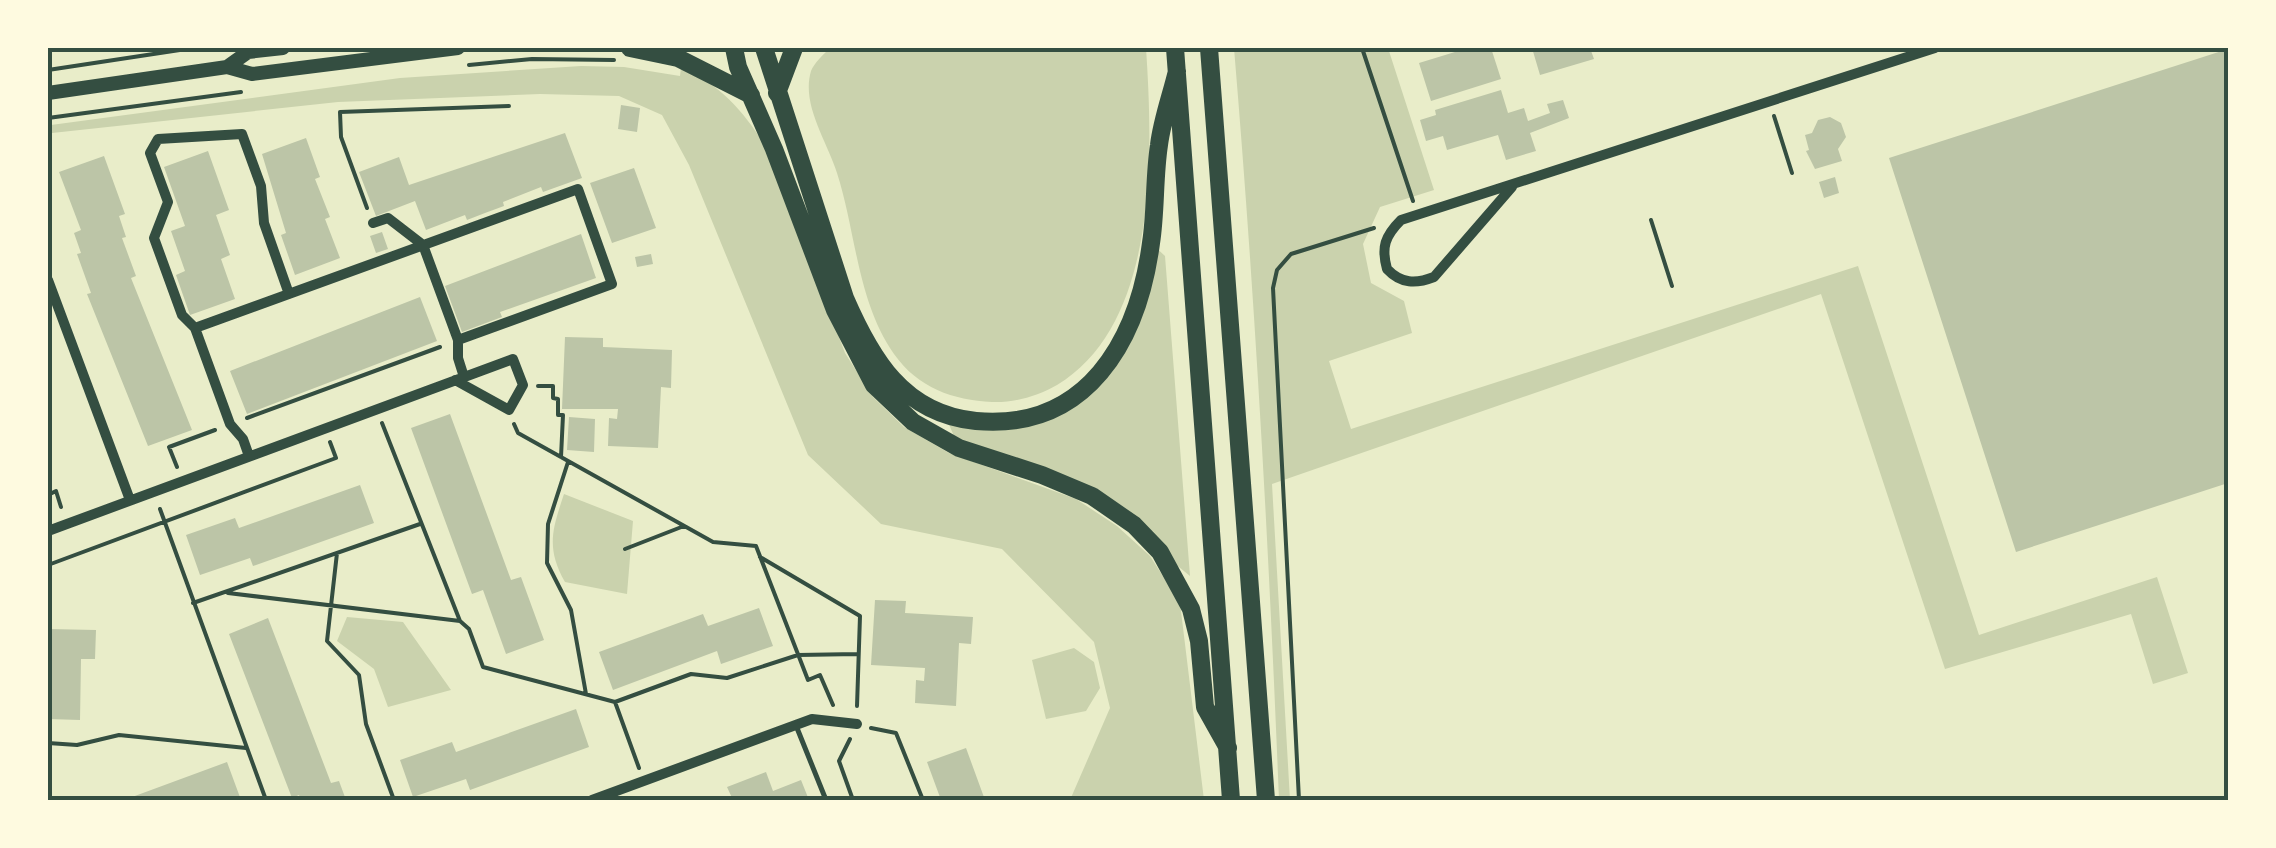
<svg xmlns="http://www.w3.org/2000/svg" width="2276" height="848" viewBox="0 0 2276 848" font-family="Karla,sans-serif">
<rect width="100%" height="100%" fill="#e9edc9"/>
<!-- green -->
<path fill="#cad2ad" d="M830,48h316c7,104 13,276 -89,337 -19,11 -43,18 -65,17 -39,-2 -74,-14 -98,-48 -37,-53 -38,-122 -57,-181 -10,-32 -36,-68 -26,-102 3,-8 13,-17 19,-23z
M1234,48h154l46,142 -54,17 -17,37 8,39 33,18 8,32 -83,28 22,68 507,-163 121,369 178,-58 31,96 -35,11 -22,-70 -186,55 -124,-375 -549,190 18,316h-11c-10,-251 -24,-502 -45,-752z
M581,66l43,1 56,9 1,-9c41,18 67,49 89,87l75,199 28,44 31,30 45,26 127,46 41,27 33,30 30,47 24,197h-134l40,-92 -16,-66 -92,-93 -121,-25 -73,-69 -119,-290 -27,-50 -43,-19 -79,-2 -202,8 -286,31 -1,-8 349,-47z
M1151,243l14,13 25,320 -98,-80 -133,-48 -14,-33 109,-5 69,-69z
M564,494l69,27 -6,73 -62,-12c-19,-34 -13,-52 -1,-88z
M347,617l56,5 48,68 -63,17 -14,-38 -37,-28z
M1074,648l20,14 6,26 -14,23 -40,8 -14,-59z"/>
<!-- building -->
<path fill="#bcc5a7" d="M1468,48h23l10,31 -70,22 -12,-38z
M1532,48h58l4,11 -54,16z
M2228,49v434l-212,69 -127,-394z
M1501,90l7,23 16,-5 4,13 22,-8 -3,-9 16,-4 6,18 -39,15 6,18 -30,9 -8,-25 -51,15 -4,-14 -17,5 -6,-21 16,-5 -1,-5z
M621,105l19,3 -3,24 -19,-3z
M1830,117l11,6 5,14 -8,12 4,12 -27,8 -9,-18 3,-1 -4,-15 7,-2 6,-13z
M565,133l17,45 -39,14 -2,-5 -38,15 1,4 -19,7 -18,7 -2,-5 -39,15 -11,-29 -39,15 -17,-44 40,-15 10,28z
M306,138l14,39 -5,2 15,38 -5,2 15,39 -45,17 -14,-40 5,-2 -24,-79z
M208,151l21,59 -13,5 14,40 -9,4 14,40 -45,16 -14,-40 9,-4 -14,-40 14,-5 -21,-59z
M104,156l21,58 -6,2 7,21 -4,1 14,38 -5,2 61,152 -44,16 -61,-152 4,-1 -14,-39 4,-1 -7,-20 7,-3 -22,-58z
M634,168l22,60 -44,15 -22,-60z
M1835,177l4,16 -15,5 -5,-16z
M382,232l6,17 -12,4 -6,-17z
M581,234l15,44 -96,34 2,5 -40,15 -17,-46z
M651,254l2,10 -16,3 -2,-10z
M420,297l17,44 -190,73 -17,-43z
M565,337l38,1v9l69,3 -1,38 -10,-1 -3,61 -50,-2 1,-28 8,1 1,-10h-56z
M450,414l61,166 10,-3 23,63 -38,14 -23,-64 -11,4 -61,-166z
M569,417l26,2 -1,33 -27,-2z
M360,485l14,38 -121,43 -3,-8 -50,17 -14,-40 49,-17 4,10z
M875,600l31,1 -1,12 68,4 -2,27 -12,-1 -3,63 -41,-3 1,-23 8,1 1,-13 -54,-3z
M759,608l14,38 -52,18 -4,-13 -104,39 -14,-38 104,-38 5,12z
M268,618l63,165 8,-2 7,19h-45l-2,-5 -7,3 -63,-164z
M48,629l48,1 -1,29h-14l-1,61 -32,-1z
M576,709l13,38 -119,43 -4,-11 -53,18 -13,-37 52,-18 4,10z
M966,748l19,52h-44l-14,-38z
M227,762l14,38h-117z
M766,772l7,19 28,-11 8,20h-76l-6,-13z"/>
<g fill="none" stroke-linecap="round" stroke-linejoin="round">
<!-- path -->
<path stroke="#344e41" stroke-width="4" d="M1362,48l51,153
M469,65l63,-6 82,1
M48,70l145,-22
M1774,116l18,57
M48,118l193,-26
M367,208l-26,-71 -1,-25 169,-6
M48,209l2,8 -2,7
M1651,220l21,66
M538,386h15v12l5,1v16h5l-2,42
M247,418l193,-71
M382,423l78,198 9,8 14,38 132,35
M514,424l4,9 195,109 43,4 52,134 12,-5 13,30
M568,462l-20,62 -1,39 24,47 15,84
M177,467l-8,-20 46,-17
M48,495l8,-4 5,16
M160,509l106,291
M625,549l59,-23
M337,553l-10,88 32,34 7,49 28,76
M760,557l100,59 -3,90
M48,565l288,-107 -6,-16
M228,593l232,28
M193,603l227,-79
M871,728l25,5 27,67
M850,739l-11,22 14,39
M48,743l29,2 42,-10 127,13
M639,768l-24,-66 76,-28 36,4 71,-23 60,-1
M1299,800l-26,-512 4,-18 14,-16 83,-26"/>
<!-- service -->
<path stroke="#344e41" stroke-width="5" d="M797,728l29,72"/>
<!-- minor -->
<path stroke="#344e41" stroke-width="10" d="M1512,187l-78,90c-18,7 -33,7 -47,-8 -6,-22 -2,-33 14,-49l534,-172
M373,223l15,-5 35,27 35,95v18l6,19
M48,280l82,220
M195,328l-13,-13 -28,-77 14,-36 -18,-49 8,-14 84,-5 19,52 3,37 25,71
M249,456l-6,-17 -13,-15 -35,-96 383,-139 34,95 -154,56
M48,531l465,-172 10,26 -14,25 -54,-30
M592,800l220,-81 45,5"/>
<!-- tertiary -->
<path stroke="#344e41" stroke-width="14" d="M227,67l21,-15 35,-4
M48,93l179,-26 25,7 206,-26"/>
<!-- trunk -->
<path stroke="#344e41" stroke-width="18" d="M630,48l48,10 73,37
M734,48l4,19 36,82 61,161 39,75 39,37 46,26 83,27 50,21 42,29 26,27 31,57 8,32 6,66 23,41
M764,48l81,250c26,60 58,116 131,123 111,10 162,-80 175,-178 5,-32 3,-65 8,-98 3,-25 12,-49 18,-74
M1175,48l56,752
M1209,48l57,752
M777,93l17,-45"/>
</g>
<!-- border -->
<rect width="2276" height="848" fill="none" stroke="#fefae0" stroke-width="100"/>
<rect x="50" y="50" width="2176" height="748" fill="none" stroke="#344e41" stroke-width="4"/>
</svg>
